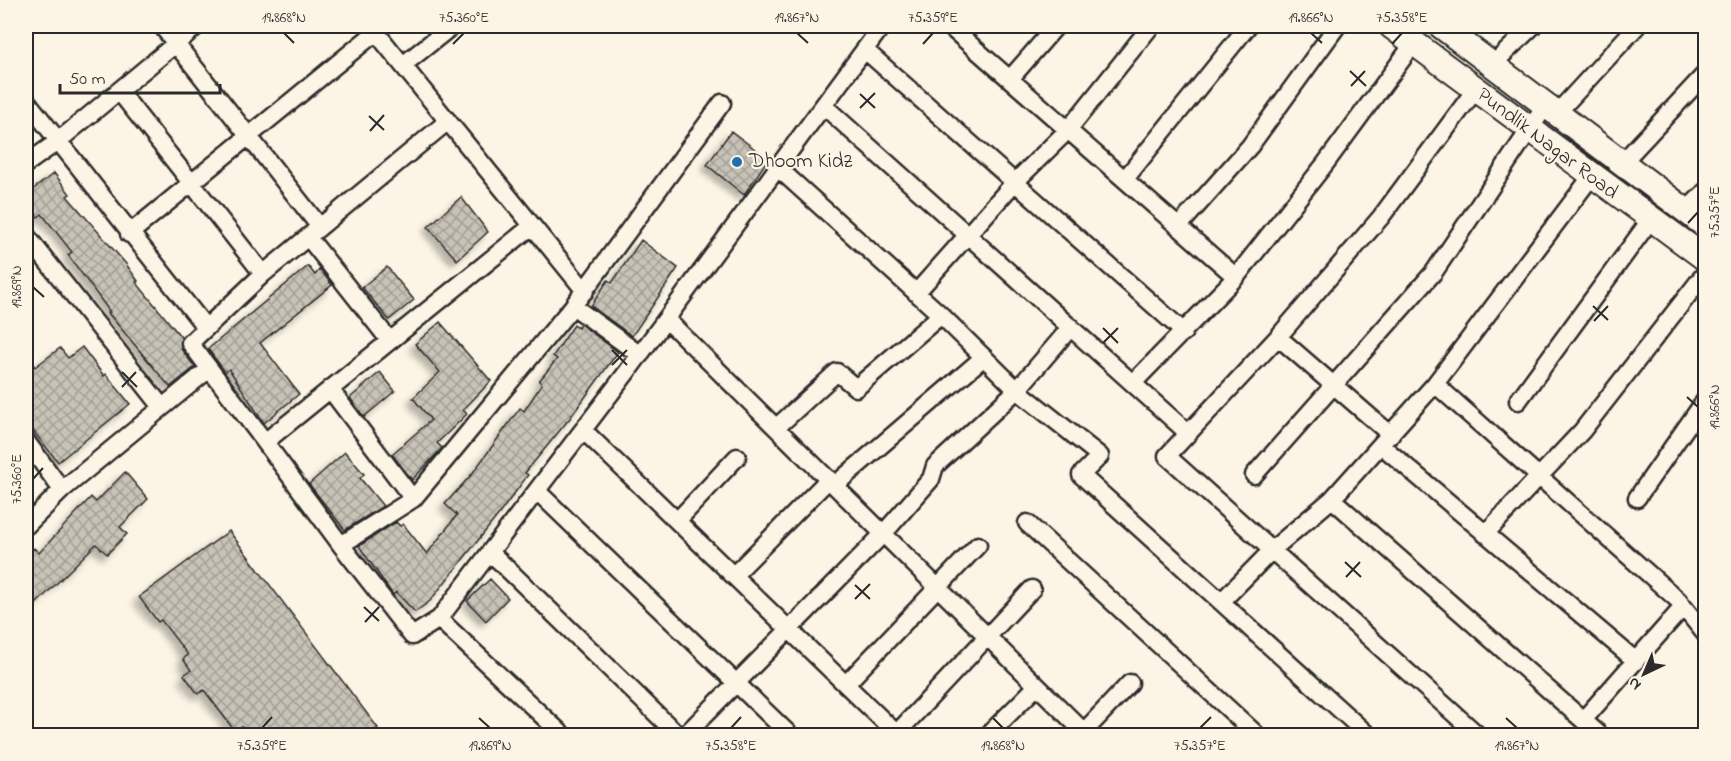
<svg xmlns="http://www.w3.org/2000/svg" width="1731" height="761" viewBox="0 0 1731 761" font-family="'Indie Flower',sans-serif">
<defs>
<pattern id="building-cross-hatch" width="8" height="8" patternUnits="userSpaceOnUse" patternTransform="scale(1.5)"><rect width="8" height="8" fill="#c8c3b7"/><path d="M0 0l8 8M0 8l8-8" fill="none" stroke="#a39f95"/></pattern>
<filter id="shadow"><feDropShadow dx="-5.5" dy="5.5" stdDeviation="3" flood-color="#0004"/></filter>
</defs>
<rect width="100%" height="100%" fill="#fcf5e5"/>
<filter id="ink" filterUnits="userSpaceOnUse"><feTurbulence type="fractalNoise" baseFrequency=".0167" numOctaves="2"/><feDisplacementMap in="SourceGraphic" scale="12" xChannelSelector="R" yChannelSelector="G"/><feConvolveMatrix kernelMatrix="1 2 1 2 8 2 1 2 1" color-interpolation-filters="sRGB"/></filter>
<g filter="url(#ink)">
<!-- building -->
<path fill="url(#building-cross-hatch)" stroke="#2b2b2b" stroke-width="1.5" filter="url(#shadow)" d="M731,131l37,28 -24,36 -37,-30z
M54,173l16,21 -3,2 59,68 12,17 -2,1 45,55v12l14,18 -25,20 -62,-74 2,-1 -42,-57 4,-3 -30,-38 -4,3 -12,-15v-7z
M461,197l27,35 -31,28 -29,-33z
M641,240l37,28 -46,68 -41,-30 17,-26 4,3z
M308,266l7,9 5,-6 12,16 -72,58 39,51 -35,29 -35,-54 -4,3 -17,-23z
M387,267l27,33 -25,20 -27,-33z
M440,322l51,59 -28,29 4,4 -30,29 5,5 -30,32 -20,-26 39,-34 -18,-22 27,-26 -25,-28z
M580,324l38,28 -48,66 -45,55 3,2 -29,39 -69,87 -15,11 -19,-20 -3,3 -34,-49 37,-24 4,4 3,-2 24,30 30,-39 -12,-11 27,-30 48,-66 4,3 18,-27 -3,-3 18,-22 -4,-3 21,-31 4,3z
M82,347l22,29 2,-2 24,30 -72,58 -32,-40v-68l9,13 25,-19 8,10z
M380,372l15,19 -31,26 -14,-19z
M345,452l19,22 -4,4 23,28 -38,24 -36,-46z
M125,472l23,27 -28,28 7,7 -20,20 -11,-10 -70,70v-57l8,-9 5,5 52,-56 5,5z
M229,531l149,197 -9,7h-120l-7,-8 -8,3 -30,-40 -6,4 -14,-19 7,-5 -8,-11 5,-4 -27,-35 -3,2 -19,-25z
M490,579l18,19 -22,23 -19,-20z"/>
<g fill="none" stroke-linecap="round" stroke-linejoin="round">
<!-- street casing -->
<g stroke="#2b2b2b" stroke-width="21">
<path id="street" d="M162,26l158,201
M371,26l214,265
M949,26l287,251
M865,50l319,282
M403,65l49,-39
M1492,65l41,-39
M1010,79l46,-53
M1475,90l-94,127 -103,120 -111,119 312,280
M119,91l144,183
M26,100l180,228
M824,106l364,327
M1557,113l80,-87
M1622,163l84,-90
M26,164l31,-22 140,-116
M778,168l163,147 76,75 83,66 -19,19 288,261
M1125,179l123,-153
M1686,211l20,-20
M532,226l-267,216 76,103 71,91 27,-17 188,-247 255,-346
M1179,226l71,-80 87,-120
M129,234l247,-202
M26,235l136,172
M308,237l82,104
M916,293l98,-110 54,-53 83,-104
M573,306l67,49
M666,319l422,417
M1278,337l113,98
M1133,383l103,-106 89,-113 89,-121
M1435,384l243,216 28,35
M330,389l83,110
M1518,401l133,-182
M778,426l59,-54 19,16 85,-73
M583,430l316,306
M26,441l36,49
M265,442l-75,-99 73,-69 185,-153
M1382,446l254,215
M1254,475l180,-203 112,-167
M836,484l148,-127
M537,491l254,245
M1637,498l69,-99
M1332,499l269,237
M678,520l59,-63
M1027,523l231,213
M26,526l36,-36 147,-121
M1485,534l97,-103 124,-159
M341,545l72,-46 160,-193 149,-203
M490,552l189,184
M734,575l95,-96
M1221,602l52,-53 59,-50 103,-115 156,-207
M439,619l125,117
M846,684l132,-139
M1584,719l99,-112
M897,733l135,-144
M684,736l200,-203 47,-54 4,-13 82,-76 54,-63
M987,736l50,-50
M1080,736l50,-53"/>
</g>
<!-- secondary casing -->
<g stroke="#2b2b2b" stroke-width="28">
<path id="secondary" d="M1391,26l315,233
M1441,26l265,200"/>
</g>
<!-- street -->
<use href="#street" stroke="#fcf5e5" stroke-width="16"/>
<!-- secondary -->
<use href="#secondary" stroke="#fcf5e5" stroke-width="24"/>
</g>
</g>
<!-- ticks -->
<path fill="none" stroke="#2b2b2b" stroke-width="2" d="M284,33l10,10M797,33l11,10M1311,33l11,10M453,44l11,-11M923,44l10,-11M1392,44l10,-11M1350,71l16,15M1351,86l14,-15M860,94l15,14M860,108l15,-15M369,116l15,14M370,131l14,-16M1688,223l10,-11M33,287l11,10M1593,306l15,14M1594,321l14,-15M1103,328l15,15M1103,343l15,-15M612,350l15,15M612,365l15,-15M122,372l15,15M122,387l14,-15M1687,397l11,10M33,479l10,-11M1345,562l16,15M1346,577l14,-15M855,585l15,14M855,599l15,-15M364,607l15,14M365,622l14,-15M479,718l11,10M993,718l10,10M1506,718l11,10M262,728l10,-11M731,728l10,-11M1200,728l11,-11"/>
<!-- markers -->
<circle fill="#1f6fb2" stroke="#fcf5e5" stroke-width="2" cx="737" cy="162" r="6"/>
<g text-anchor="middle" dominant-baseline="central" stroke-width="4.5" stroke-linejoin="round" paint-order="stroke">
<!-- street labels -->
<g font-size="21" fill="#2b2b2b" stroke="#fcf5e5">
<text transform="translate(1547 144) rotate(37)">Pundlik Nagar Road</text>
</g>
<!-- poi labels -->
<g font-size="21" fill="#2b2b2b" stroke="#fcf5e5" text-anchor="start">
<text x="749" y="162">Dhoom Kidz</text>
</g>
</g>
<!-- margin -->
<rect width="1731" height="761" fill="none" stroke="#fcf5e5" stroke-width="66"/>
<!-- north arrow -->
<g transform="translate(1644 674) rotate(224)" stroke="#fcf5e5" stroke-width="4.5" paint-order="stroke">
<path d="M0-4.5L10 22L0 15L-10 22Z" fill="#2b2b2b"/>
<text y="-9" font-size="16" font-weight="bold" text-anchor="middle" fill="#2b2b2b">N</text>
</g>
<!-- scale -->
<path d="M60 84v9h160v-9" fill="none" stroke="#2b2b2b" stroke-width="3"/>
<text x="69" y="84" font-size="18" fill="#2b2b2b" stroke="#fcf5e5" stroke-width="4.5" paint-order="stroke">50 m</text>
<rect x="33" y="33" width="1665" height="695" fill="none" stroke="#2b2b2b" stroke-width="2"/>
<g font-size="15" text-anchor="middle" fill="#2b2b2b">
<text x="284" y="22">19.868°N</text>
<text x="464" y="22">75.360°E</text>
<text x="797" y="22">19.867°N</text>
<text x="933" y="22">75.359°E</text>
<text x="1311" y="22">19.866°N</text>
<text x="1402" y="22">75.358°E</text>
<text transform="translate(1714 212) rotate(-90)" y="5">75.357°E</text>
<text transform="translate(16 287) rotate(-90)" y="5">19.869°N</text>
<text transform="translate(1714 407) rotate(-90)" y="5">19.866°N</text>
<text transform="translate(16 479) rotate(-90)" y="5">75.360°E</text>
<text x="262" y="750">75.359°E</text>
<text x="490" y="750">19.869°N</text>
<text x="731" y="750">75.358°E</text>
<text x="1003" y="750">19.868°N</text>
<text x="1200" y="750">75.357°E</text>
<text x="1517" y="750">19.867°N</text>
</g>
</svg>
